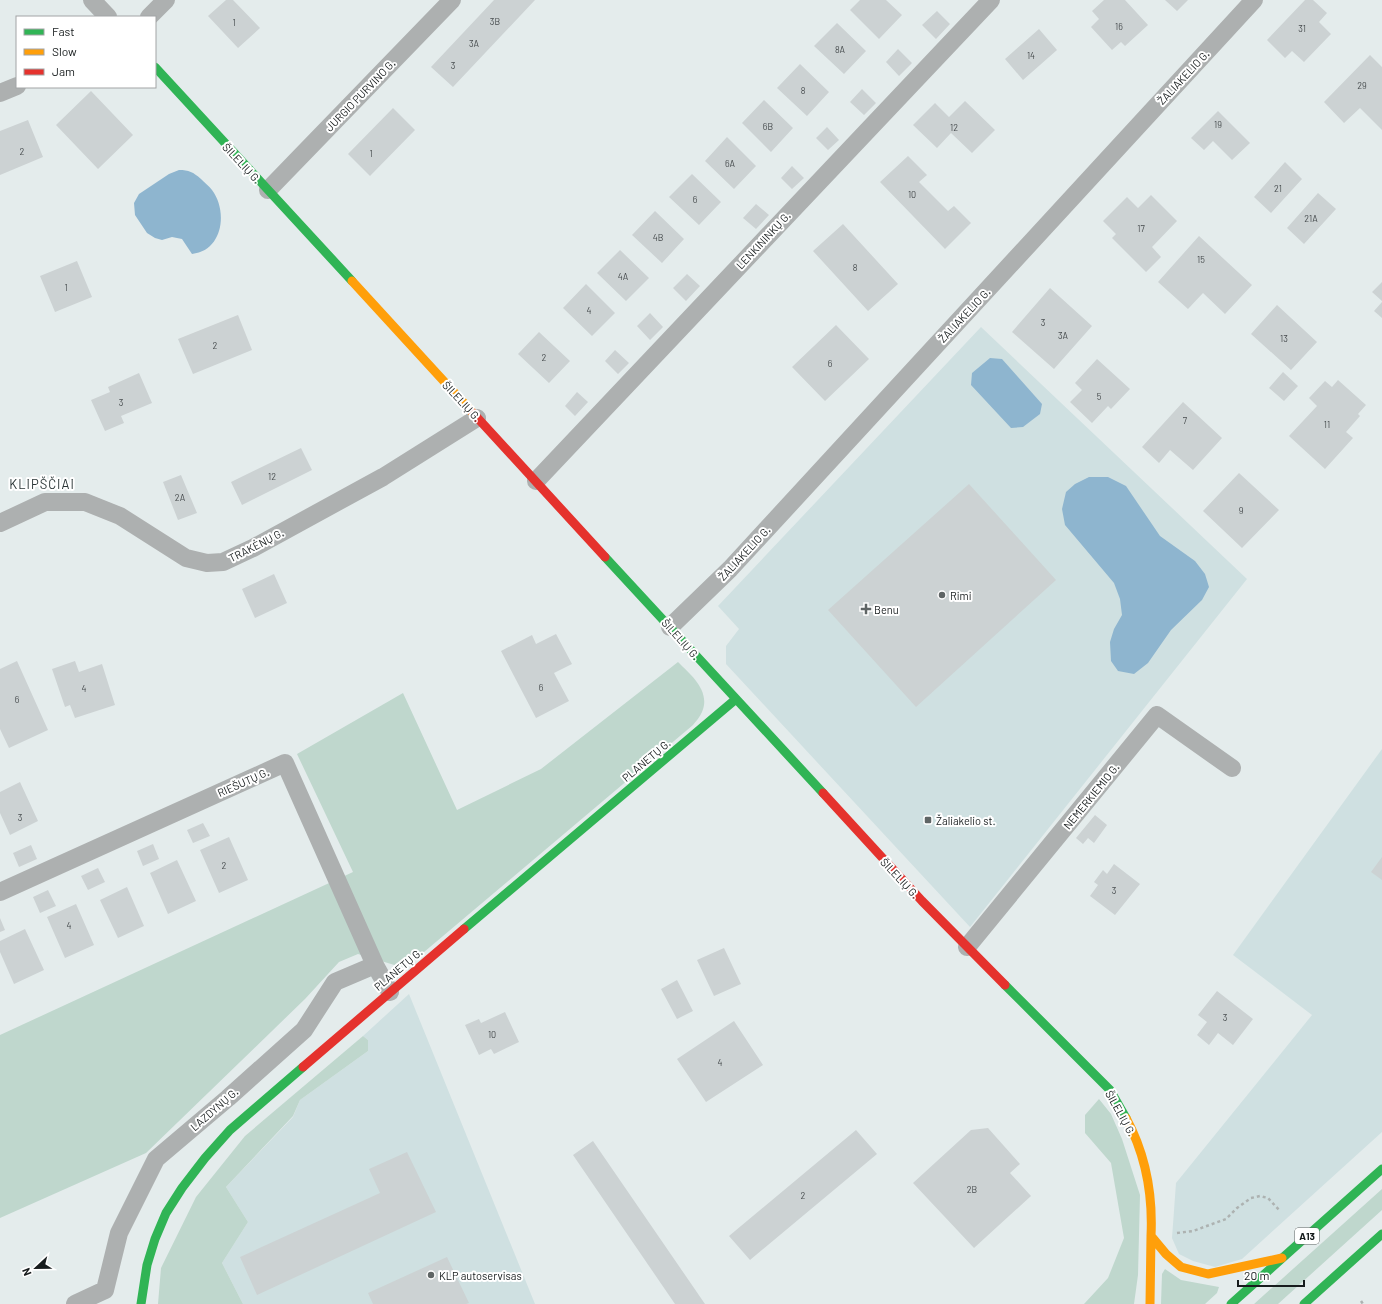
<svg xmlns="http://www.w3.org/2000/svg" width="1382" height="1304" viewBox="0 0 1382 1304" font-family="Barlow,sans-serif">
<rect width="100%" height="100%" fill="#e4ecec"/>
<!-- built -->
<path fill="#cfe0e1" d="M981,327l266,252 -277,348 -244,-263v-18l13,-17 -21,-23z
M1382,749v383l-140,127 -27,8 -22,-6 -14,-7 -7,-16 4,-55 136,-168 -79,-60z
M409,994l126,310h-292l-21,-41 26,-41 -22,-35 67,-70 7,-17 68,-49v-11l-5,-4z"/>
<!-- green -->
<path fill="#bfd7cd" d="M678,662c13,13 33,29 24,50 -2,5 -6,9 -9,13l-282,238 -10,4 -43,-13 -19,8 -34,37 -159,154 -146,65v-183l353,-163 -56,-118 106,-61 54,117 84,-41z
M363,1036l5,4v11l-68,49 -7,16 -67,71 22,35 -26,41 21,41h-85l3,-36 35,-71 49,-61z
M1099,1099l12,15 11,25 18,56 -2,80 -4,29h-50l24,-26 16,-40 -13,-75 -26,-30v-18z
M1382,1189v21l-104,94h-24z
M1165,1269l16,11 38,7 -2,6 -12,11h-44l1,-30z"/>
<!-- water -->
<path fill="#8eb5cf" d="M179,170c10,0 14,2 22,9 3,3 8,7 11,11 16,21 11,61 -20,64l-10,-15 -10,-2 -10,3 -7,-2 -8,-5 -12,-18 -1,-12 5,-9 30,-20z
M990,358l12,1 40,45 -2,10 -17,13 -12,1 -40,-43 1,-12z
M1089,477h19l18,9 34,50 35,25 10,13 4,13 -7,13 -31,30 -23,33 -14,11 -16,-3 -7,-10 -1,-19 4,-13 8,-14 -2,-16 -6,-16 -49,-58 -3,-16 4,-17 9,-8z"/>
<!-- building -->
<path fill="#ccd2d3" d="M226,0h7l27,28 -22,20 -30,-32z
M494,0h41l-82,87 -22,-20z
M860,0h26l16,15 -23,24 -29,-29z
M1104,0h21l23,25 -23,21 -4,-4 -9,8 -21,-23 8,-8 -7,-8z
M1165,0h23l-11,11z
M1305,0h8l14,13 -8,9 12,12 -27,28 -12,-11 -7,7 -18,-18z
M937,11l13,13 -14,15 -14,-14z
M837,23l29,28 -22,23 -30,-28z
M1039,29l18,21 -34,30 -18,-21z
M898,49l14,14 -13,13 -13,-14z
M1370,55l12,12v63l-22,-22 -16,15 -20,-21z
M800,64l29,28 -22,24 -30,-28z
M862,89l14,14 -12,12 -14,-13z
M91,91l42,44 -35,34 -42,-44z
M764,100l29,28 -22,24 -29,-29z
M965,101l30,29 -23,23 -21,-20 -14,15 -24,-23 22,-22 14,14z
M393,108l22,22 -45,46 -22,-22z
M1218,111l32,32 -18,17 -19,-19 -9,9 -13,-12z
M28,120l15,37 -43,18v-44z
M827,127l12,13 -11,10 -12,-12z
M727,137l29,29 -22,23 -29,-28z
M908,156l19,19 -8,7 29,29 6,-5 17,17 -26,26 -65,-67z
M1285,162l17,17 -31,34 -17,-16z
M792,166l12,12 -12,11 -11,-11z
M692,174l29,28 -22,23 -30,-28z
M1318,193l18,16 -32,35 -17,-16z
M1151,195l26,26 -25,26 9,10 -15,15 -34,-34 4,-4 -13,-13 24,-24 11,11z
M756,204l13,11 -13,14 -13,-11z
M655,211l29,28 -22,24 -30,-28z
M843,224l55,60 -30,27 -55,-60z
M1199,236l53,49 -27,29 -22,-21 -15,16 -30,-27z
M620,250l29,28 -23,23 -29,-28z
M77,261l15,36 -37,15 -15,-36z
M687,274l13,12 -14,15 -13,-13z
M1382,282v19l-10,-9z
M586,284l29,29 -23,23 -29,-28z
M1050,288l42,38 -38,43 -42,-37z
M1382,302v16l-8,-7z
M1277,305l40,37 -26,28 -40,-36z
M650,313l13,14 -13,13 -13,-14z
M238,315l14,35 -59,24 -15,-35z
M836,325l33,34 -44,42 -33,-34z
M539,332l31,29 -21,22 -31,-29z
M615,350l14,13 -11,11 -13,-13z
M1097,359l33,30 -19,20 -3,-3 -16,17 -22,-21 12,-12 -7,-7z
M1283,372l15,14 -14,15 -15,-13z
M139,373l13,30 -31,13 3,7 -19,8 -14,-31 19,-8 -2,-5z
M1338,380l28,25 -8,9 2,2 -14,16 7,6 -28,31 -36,-33 28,-30 -8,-8 16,-17 7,6z
M577,392l11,10 -13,14 -10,-10z
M1183,402l39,36 -29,32 -23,-20 -11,13 -17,-16z
M301,448l11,22 -70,35 -11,-23z
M1239,473l40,37 -37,38 -39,-37z
M181,475l16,38 -19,7 -15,-38z
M969,484l87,96 -140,127 -88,-97z
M274,574l13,29 -32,15 -13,-29z
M556,634l16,30 -18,9 15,28 -33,17 -35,-67 31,-16 4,9z
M17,661l31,69 -39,18 -9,-19v-60z
M75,661l4,11 23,-8 13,41 -40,13 -5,-13 -5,2 -13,-38z
M20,782l18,39 -28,14 -10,-22v-21z
M1095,815l12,10 -13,18 -6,-5 -5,6 -7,-6z
M203,823l7,13 -17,7 -6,-13z
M229,837l19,43 -29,13 -19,-43z
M153,844l6,15 -16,7 -6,-15z
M31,845l6,14 -18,8 -6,-14z
M1382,857v23l-11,-8z
M177,860l19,41 -28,13 -18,-41z
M1114,864l26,20 -25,31 -25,-19 8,-11 -4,-3 9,-12 4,4z
M98,868l7,14 -17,8 -7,-14z
M127,887l17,39 -26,12 -18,-38z
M48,890l8,16 -16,7 -7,-16z
M76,904l18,41 -29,13 -18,-41z
M0,918l5,12 -5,2z
M25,929l19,41 -30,14 -14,-32v-11z
M724,948l17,36 -27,12 -17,-36z
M677,980l16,31 -16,8 -16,-30z
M1217,991l36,28 -20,26 -15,-12 -9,12 -12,-10 10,-13 -9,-7z
M505,1012l14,30 -25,12 -3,-5 -12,6 -14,-30 14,-6 2,4z
M734,1021l29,44 -57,37 -29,-43z
M988,1128l32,36 -10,9 21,23 -57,52 -61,-65 58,-53z
M856,1130l21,24 -127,106 -21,-24z
M593,1141l112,163h-30l-102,-149z
M407,1152l29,60 -179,83 -17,-38 140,-64 -11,-24z
M447,1257l22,46 -3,1h-93l-5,-11z"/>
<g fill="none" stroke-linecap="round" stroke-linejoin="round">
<!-- path -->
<path stroke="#adb2b1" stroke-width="2.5" stroke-dasharray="3 3" stroke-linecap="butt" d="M1177,1233l16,-2 33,-12 11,-11 14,-10 9,-2 8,2 12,13
M1361,1301l2,3"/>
<!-- street -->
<path stroke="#adb0b0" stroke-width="18" d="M92,0l16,17
M149,17l17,-17
M0,93l17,-7
M268,190l184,-190
M536,481l455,-481
M0,523l45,-21h40l35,14 66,42 21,5 16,-1 30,-14 130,-71 94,-59
M670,627l60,-58 524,-569
M0,892l285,-129 90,202
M967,947l190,-232 75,53
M75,1304l30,-14 14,-57 37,-74 72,-61 76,-68 31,-48 40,-17 15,27"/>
<!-- fast -->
<path stroke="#30b455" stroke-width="9" d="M155,67l197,214
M605,557l218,236
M464,929l272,-230
M1005,985l105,105 16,28
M141,1304l6,-39 8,-26 11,-26 16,-25 23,-30 25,-28 73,-63
M1231,1304l151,-135
M1304,1304l78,-70"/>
<!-- slow -->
<path stroke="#ff9f0a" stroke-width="9" d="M352,281l121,132
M1126,1118c20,37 27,76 25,118
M1151,1236l15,18 15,13 27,7 74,-16
M1150,1304l1,-68"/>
<!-- jam -->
<path stroke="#e5322d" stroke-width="9" d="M473,413l132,144
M823,793l99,108 83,84
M303,1067l161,-138"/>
</g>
<!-- markers -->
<g fill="#5f6565" stroke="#fff" stroke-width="1.5">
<circle cx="942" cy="595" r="4"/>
<path d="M864 603h4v4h4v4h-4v4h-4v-4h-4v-4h4z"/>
<rect x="924" y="816" width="8" height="8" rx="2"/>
<circle cx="431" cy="1275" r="4"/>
</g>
<g text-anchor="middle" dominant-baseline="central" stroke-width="4" stroke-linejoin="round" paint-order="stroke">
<!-- number labels -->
<g font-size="9" fill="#474c4e">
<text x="495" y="21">3B</text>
<text x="234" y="22">1</text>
<text x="1119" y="26">16</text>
<text x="1302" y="28">31</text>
<text x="474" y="43">3A</text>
<text x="840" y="49">8A</text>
<text x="1031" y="55">14</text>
<text x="453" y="65">3</text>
<text x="1362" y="85">29</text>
<text x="803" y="90">8</text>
<text x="1218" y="124">19</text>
<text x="768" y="126">6B</text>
<text x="954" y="127">12</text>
<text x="22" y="151">2</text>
<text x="371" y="153">1</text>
<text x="730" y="163">6A</text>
<text x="1278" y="188">21</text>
<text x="912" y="194">10</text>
<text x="695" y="199">6</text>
<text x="1311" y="218">21A</text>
<text x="1141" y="228">17</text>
<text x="658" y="237">4B</text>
<text x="1201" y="259">15</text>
<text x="855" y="267">8</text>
<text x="623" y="276">4A</text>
<text x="66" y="287">1</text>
<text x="589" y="310">4</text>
<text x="1043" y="322">3</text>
<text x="1063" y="335">3A</text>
<text x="1284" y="338">13</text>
<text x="215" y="345">2</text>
<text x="544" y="357">2</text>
<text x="830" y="363">6</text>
<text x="1099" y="396">5</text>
<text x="121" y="402">3</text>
<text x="1185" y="420">7</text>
<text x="1327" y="424">11</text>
<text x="272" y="476">12</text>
<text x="180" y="497">2A</text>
<text x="1241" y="510">9</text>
<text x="541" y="687">6</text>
<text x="84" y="688">4</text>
<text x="17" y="699">6</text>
<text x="20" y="817">3</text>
<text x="224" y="865">2</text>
<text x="1114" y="890">3</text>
<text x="69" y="925">4</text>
<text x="1225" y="1017">3</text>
<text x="492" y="1034">10</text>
<text x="720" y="1062">4</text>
<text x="972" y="1189">2B</text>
<text x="803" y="1195">2</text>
</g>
<!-- shield labels -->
<rect fill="#fff" stroke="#5d6061" stroke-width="1" x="1295" y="1228" width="24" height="16" rx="3"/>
<g font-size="10" font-weight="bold" fill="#171c1d">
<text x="1307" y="1236">A13</text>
</g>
<!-- street labels -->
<g font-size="11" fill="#171c1d" stroke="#fff">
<text transform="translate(1183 77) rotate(-47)">ŽALIAKELIO G.</text>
<text transform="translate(360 95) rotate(-46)">JURGIO PURVINO G.</text>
<text transform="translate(242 163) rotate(47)">ŠILELIŲ G.</text>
<text transform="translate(763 240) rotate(-47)">LENKININKŲ G.</text>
<text transform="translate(964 315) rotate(-47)">ŽALIAKELIO G.</text>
<text transform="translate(462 401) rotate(47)">ŠILELIŲ G.</text>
<text transform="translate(256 545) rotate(-27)">TRAKĖNŲ G.</text>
<text transform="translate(744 553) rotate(-47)">ŽALIAKELIO G.</text>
<text transform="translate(681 639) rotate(48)">ŠILELIŲ G.</text>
<text transform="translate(646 760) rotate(-40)">PLANETŲ G.</text>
<text transform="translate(243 782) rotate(-24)">RIEŠUTŲ G.</text>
<text transform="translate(1091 796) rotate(-51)">NEMERKIEMIO G.</text>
<text transform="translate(900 878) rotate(47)">ŠILELIŲ G.</text>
<text transform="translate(398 969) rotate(-40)">PLANETŲ G.</text>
<text transform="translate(214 1109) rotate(-41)">LAZDYNŲ G.</text>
<text transform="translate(1121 1113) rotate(61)">ŠILELIŲ G.</text>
</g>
<!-- poi labels -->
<g font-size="11" fill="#171c1d" stroke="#fff" text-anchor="start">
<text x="950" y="595">Rimi</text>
<text x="874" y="609">Benu</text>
<text x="936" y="820">Žaliakelio st.</text>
<text x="439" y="1275">KLP autoservisas</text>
</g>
<!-- quarter labels -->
<g font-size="13" letter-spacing="1" fill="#2a3536" stroke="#fff">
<text x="42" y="484">KLIPŠČIAI</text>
</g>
</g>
<!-- legend -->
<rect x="16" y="16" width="140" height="72" fill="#ffffff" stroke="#a2a4a5"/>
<rect x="24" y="29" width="20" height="6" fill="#30b455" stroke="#a2a4a5"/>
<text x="52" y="36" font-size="12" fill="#171c1d">Fast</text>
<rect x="24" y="49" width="20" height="6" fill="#ff9f0a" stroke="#a2a4a5"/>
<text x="52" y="56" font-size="12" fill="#171c1d">Slow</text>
<rect x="24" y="69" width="20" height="6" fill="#e5322d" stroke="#a2a4a5"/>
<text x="52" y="76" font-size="12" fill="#171c1d">Jam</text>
<!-- north arrow -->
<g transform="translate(36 1268) rotate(248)" stroke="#ffffff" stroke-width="3" paint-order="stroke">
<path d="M0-3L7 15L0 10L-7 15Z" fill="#171c1d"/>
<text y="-6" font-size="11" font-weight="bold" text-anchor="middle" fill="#171c1d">N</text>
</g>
<!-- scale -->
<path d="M1238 1280v6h66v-6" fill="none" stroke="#171c1d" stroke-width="2"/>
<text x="1244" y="1280" font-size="12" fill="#171c1d" stroke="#ffffff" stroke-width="3" paint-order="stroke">20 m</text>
</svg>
